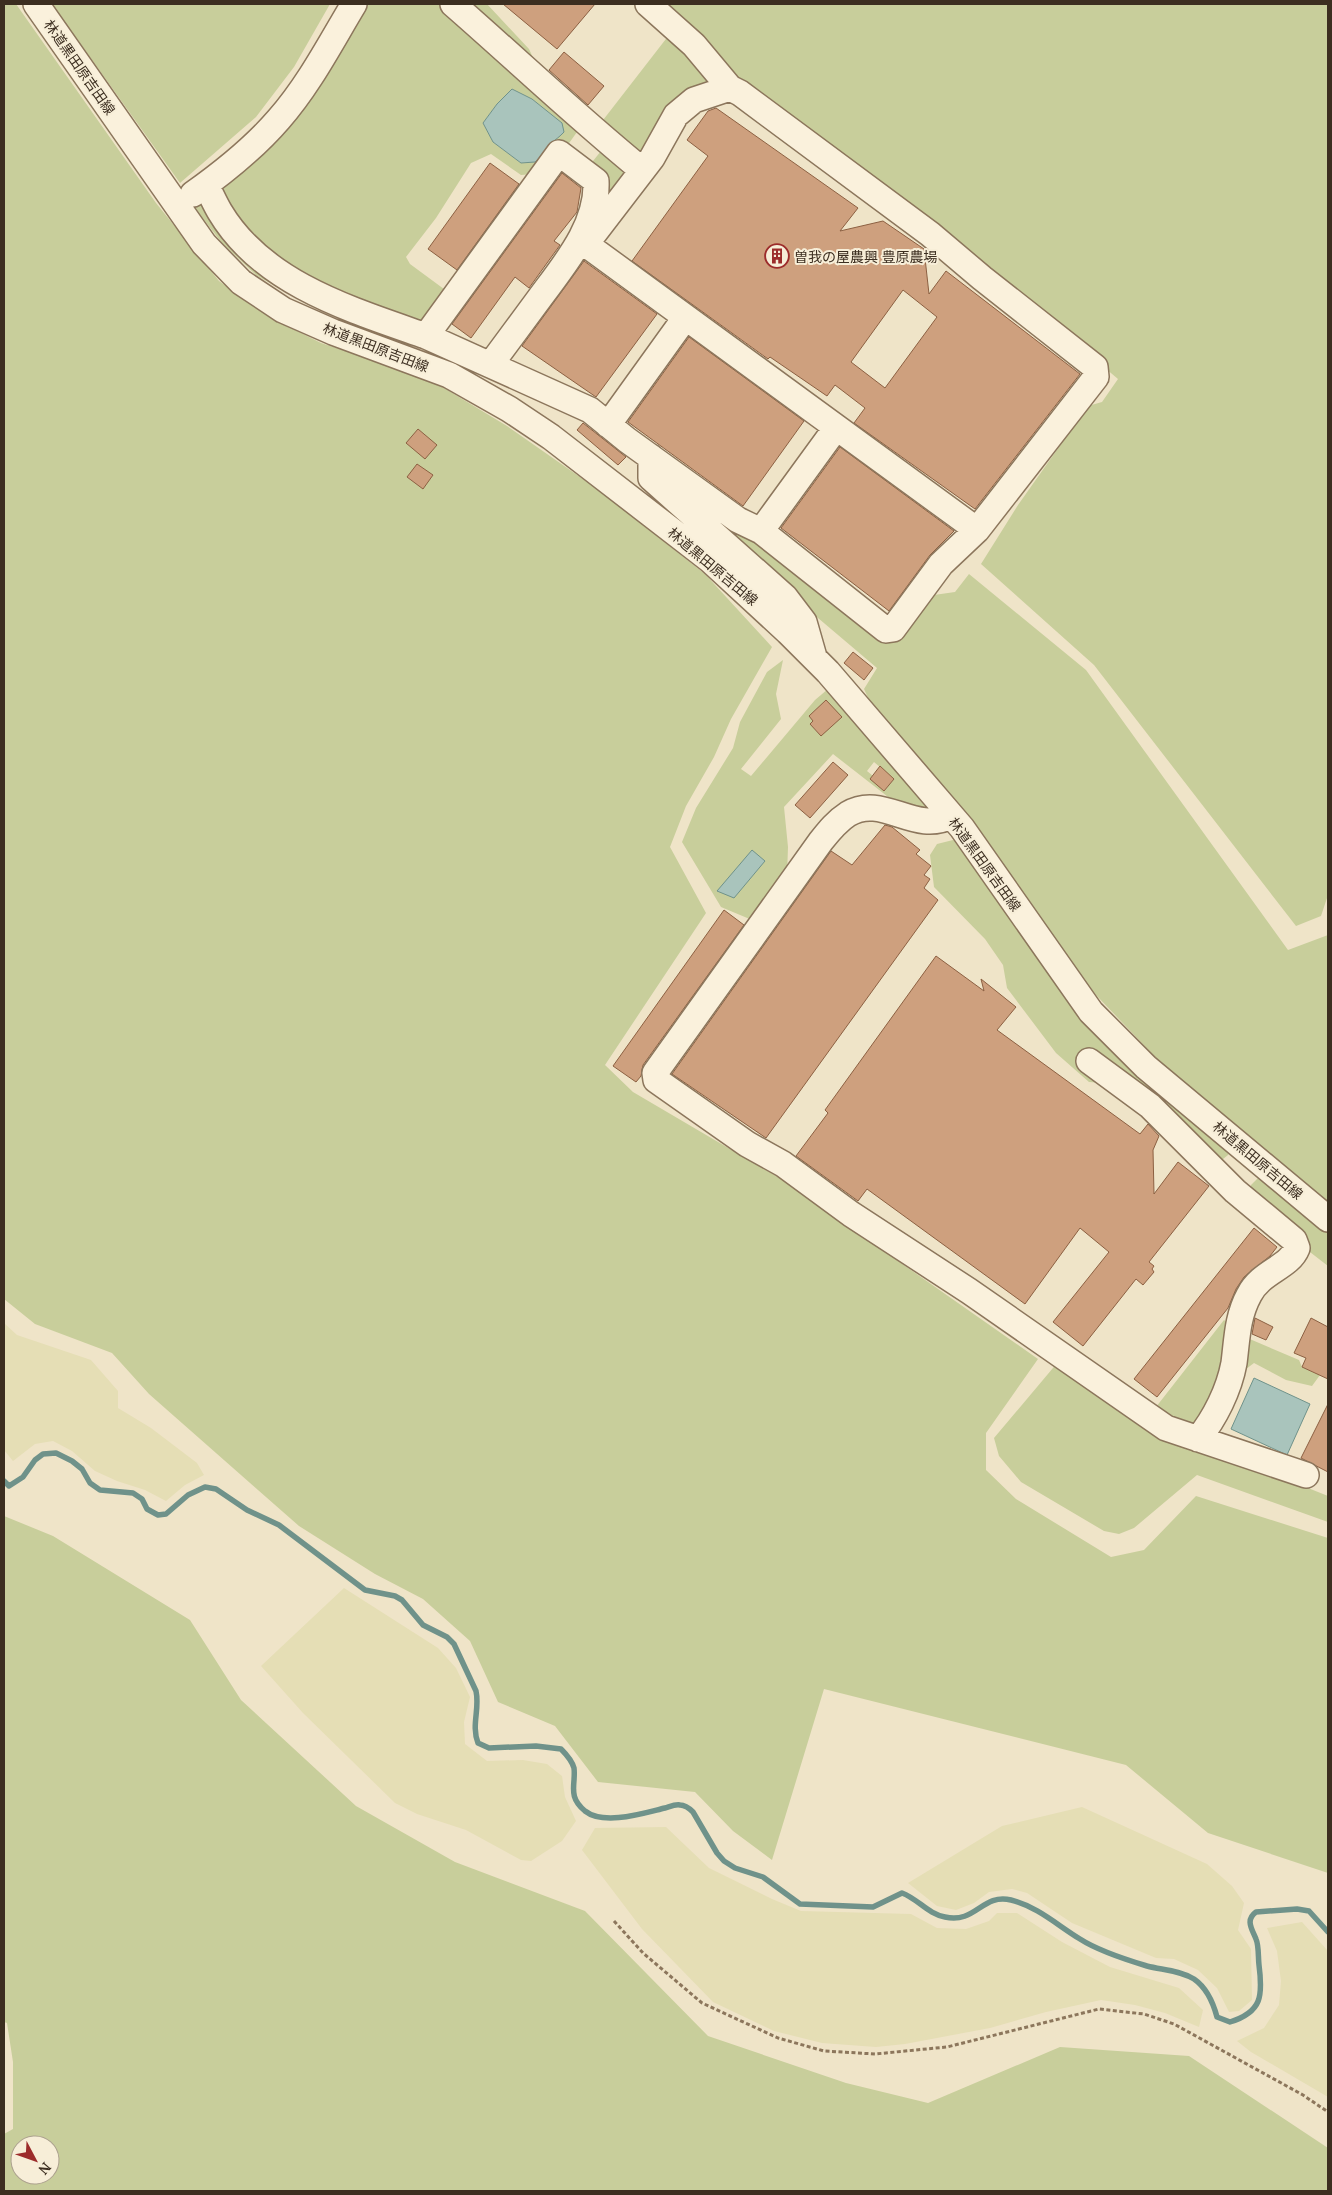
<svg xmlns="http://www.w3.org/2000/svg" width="1332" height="2195" viewBox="0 0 1332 2195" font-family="'PT Serif','Noto Sans JP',serif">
<rect width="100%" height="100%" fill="#efe4c8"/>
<!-- farmland -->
<path fill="#e5deb5" d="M4,1323l13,12 74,25 27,31v17l33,20 46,35 7,12 -19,10 -19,16 -21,-11 -28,-9 -22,-10 -23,-20 -19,-10 -18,3 -22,17 -9,-11z
M344,1588l94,60 18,20 14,29 -6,25 1,22 22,17 36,-1 24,4 15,12 3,21 11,24 -14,20 -31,20 -10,-1 -55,-30 -49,-16 -22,-11 -92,-90 -42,-47z
M1082,1807l125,57 25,22 12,17 -6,27 13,19 1,51 -13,11 -10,1 -12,-24 -19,-18 -24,-11 -18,-1 -84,-35 -45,-30 -15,-4 -23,3 -15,11 -18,7 -19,-4 -29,-23 94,-57z
M666,1827l43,41 63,31 29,12 110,3 26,14 29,1 23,-8 8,-8h20l45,29 48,25 69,21 24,22 -4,17 -34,-14 -30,-8 -34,-5 -55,12 -56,16 -85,16 -29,3 -54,-4 -48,-12 -61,-29 -71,-73 -60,-79 13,-22z
M1302,1922l26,29v146l-77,-45 -14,-11 27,-13 15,-23 2,-24 -4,-30 -10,-23z"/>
<!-- green -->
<path fill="#c8ce9b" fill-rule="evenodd" d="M4,4h12l140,199 63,78 50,36 52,26 77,25 46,20 63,38 93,65 105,83 67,73 -41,72 -17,38 -28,49 -16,41 36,66 -101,152 28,27 148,87 257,180 -52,74v37l30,29 95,58 33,-7 52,-54 132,42v335l-120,-40 -82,-68 -302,-76 -52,171 -39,-29 -38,-39 -97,-10 -43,-56 -57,-24 -28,-61 -47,-42 -48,-25 -76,-48 -150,-132 -37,-41 -77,-29 -31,-25z
M52,4h278l-36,63 -38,50 -76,66z
M344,4h143l42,45 7,15 40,61 1,7 -10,14 -33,28 -13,1 -30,-21 -20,9 -35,55 -30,39 4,7 38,28 -34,51 -127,-50 -31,-18 -34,-32 -28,-36 -11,-11 82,-71zM512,89l20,10 30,24 -17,26 -1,6 -9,7 -14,1 -28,-21 -10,-19 14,-19z
M660,4h668v891l-7,21 -25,10 -202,-261 -113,-101 37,-59 70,-99 14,-4 16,-23 -144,-122 -103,-81 -143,-105z
M669,35l42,43 -3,6 -64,66 -13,4 -31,-30z
M605,146l22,26 -26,45 -12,-51z
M665,475l147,104 80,63 25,-30 17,-17 21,-3 14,-18 117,96 202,280 40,-15v268l-43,-33 -125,-108 -64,-67 -226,-293 -6,-13 13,-21 -145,-123z
M783,660l-7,34 5,25 -40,50 10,7 64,-76 13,-11 101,118 -7,5 -30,-12 -59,-46 -49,53 4,40 -1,28 -35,45 -31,-13 -39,-65 14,-34 37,-60 7,-26 27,-50zM826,700l-5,36 -11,-12 3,-3 -4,-5zM874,762l20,17 -10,12 -6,-11 -11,-9z
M953,840l9,3 124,169 147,134 -5,9 -11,9 -115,-81 -13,-1 -33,-29 -49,-65 -4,-23 -18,-26 -51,-52 -4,-32 7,-11z
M1262,1174l66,54v38l-22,-17 -55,-55v-9z
M1224,1320l21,17 54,23 3,7 18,8 -8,11 -26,-6 -32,-17 -8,6 -34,66 -36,-15 -20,-13z
M1058,1362l198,105 72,29v26l-131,-47 -63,53 -15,6 -15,-3 -83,-49 -22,-26 -5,-18z
M4,1516l49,20 137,84 51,80 115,106 99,56 130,49 123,125 138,47 82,20 132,-56 129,9 139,92v43h-1324v-57l9,-5v-67l-6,-39 -3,-1zM20,2145h30v30h-30z"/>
<!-- water -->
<path fill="#a9c4bc" stroke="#6f928a" d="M512,89l20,10 30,24 2,9c-8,9 -18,12 -20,23l-9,7 -14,1 -28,-21 -10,-19 14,-19z
M752,850l13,11 -31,37 -17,-7z
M1254,1378l56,26 -23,51 -56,-26z"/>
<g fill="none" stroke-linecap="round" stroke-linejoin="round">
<!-- stream -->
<path stroke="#6f928a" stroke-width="5.5" d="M4,1481l5,5 14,-9 12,-17 8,-6 13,-1 16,8 10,8 8,14 10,7 33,3 9,6 5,10 11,6 8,-1 22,-19 17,-8 11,2 31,21 32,15 86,65 30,6 7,4 21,25 24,12 7,7 22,47c4,18 -5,34 2,52l11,5 47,-2 25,3c5,5 11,12 13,19 2,17 -7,28 11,43 19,15 59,2 80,-3 4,-1 10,-4 15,-3 5,0 10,4 13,7l24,41 7,8 11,7 28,9 37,27 73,3 29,-14c16,6 26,21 43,24 31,7 37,-24 66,-17 27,7 46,25 69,39 17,11 47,21 67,27 15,4 32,4 47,13 13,9 19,23 23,38l13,5c32,-10 33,-26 29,-57 -1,-8 0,-19 -3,-26 -4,-10 -11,-19 0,-27l41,-3 12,2 19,21"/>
</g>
<!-- building -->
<path fill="#cea07e" stroke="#8c6042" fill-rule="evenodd" d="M503,4h92l-38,45z
M564,52l40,34 -16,19 -39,-35z
M716,108l142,100 -18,23 43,-10 41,28 5,45 17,-23 134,103 -105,135 -121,-86 11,-15 -30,-23 -8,11 -57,-39 -2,2 -136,-98 76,-105 -21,-16 21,-29zM903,290l34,27 -52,71 -34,-26z
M490,163l29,21 -62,86 -29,-21z
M562,173l19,15 -4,24 -23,29 6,4 -31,43 -14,-11 -44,61 -19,-14z
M584,261l73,53 -61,83 -74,-51z
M689,337l115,84 -61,85 -115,-84z
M583,423l43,34 -8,8 -41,-35z
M418,429l19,16 -12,14 -19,-16z
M840,447l114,84 -24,24 -41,56 -108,-83z
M417,464l16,11 -10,14 -16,-12z
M853,652l20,16 -9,12 -20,-17z
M826,700l16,17 -21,19 -11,-12 3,-3 -4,-5z
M833,762l15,13 -38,43 -15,-13z
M880,766l14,13 -10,12 -14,-12z
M885,825l7,2 28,23 -4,4 15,12 -7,9 6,4 -6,9 14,12 -172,238 -94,-64 159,-223 21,14z
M724,910l20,15 -101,140 -2,11 -5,6 -23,-16z
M936,956l48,35 -3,-12 35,28 -19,23 143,104 8,-10 11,12 -6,14 1,44 24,-32 31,24 -60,76 5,4 -2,3 2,3 -11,13 -7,-6 -53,67 -30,-24 56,-70 -29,-24 -55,76 -158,-115 -9,12 -62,-45 32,-43 -3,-3z
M1254,1228l23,19 -7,9 -26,21 -8,12 -8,19 -71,89 -23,-18z
M1255,1318l18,9 -7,13 -14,-6z
M1311,1318l17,9v52l-26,-12 4,-9 -12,-5z
M1328,1404v68l-27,-14z"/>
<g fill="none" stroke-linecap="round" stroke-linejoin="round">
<!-- minor casing -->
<g stroke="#8c765c" stroke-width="28">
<path id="minor" d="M36,4l168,240 37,38 42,28 50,22 116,43 60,34 42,28 159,123 78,72 40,40 134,156 129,184 55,55 182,152
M453,4c63,55 124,113 189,166
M648,4l46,41 36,43
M206,185c5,9 9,19 14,27 43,72 132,98 206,124
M193,194c31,-22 61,-46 86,-75 30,-34 52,-77 75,-115
M580,240l397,290
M491,364c16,-22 32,-43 48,-65 25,-34 59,-73 57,-118l-37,-28 -133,183 164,74 37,30 111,80 23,11 125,99 7,-1 48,-65 36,-34 119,-153 -1,-10 -113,-89 -52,-44 -190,-141 -10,-5 -36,12 -18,15 -24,43 -66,86
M608,425l77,-107
M651,457v21l134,119 19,25 10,35
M761,531l75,-103
M951,816c-37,19 -68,-23 -103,-2 -11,7 -19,17 -27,27l-166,232 1,7 91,64 36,20 68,50 118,77 197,137 140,47
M1089,1061l61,45 85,85 59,49 3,8c-8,20 -36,23 -48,47 -12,22 -12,45 -15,68 -5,27 -19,55 -36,76"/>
</g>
<!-- path -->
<path stroke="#8c765c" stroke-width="3" stroke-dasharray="4 2.5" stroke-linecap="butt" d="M614,1921l29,32 59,50 76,35 46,13 51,3 72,-7 152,-38 45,5 30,10 129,71 25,17"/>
<!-- minor -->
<use href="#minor" stroke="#faf1dc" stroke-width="25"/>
</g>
<!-- icons -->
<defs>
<g id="building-ring" transform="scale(1.25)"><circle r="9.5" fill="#f7eed8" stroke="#9c2c2b" stroke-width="1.5"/><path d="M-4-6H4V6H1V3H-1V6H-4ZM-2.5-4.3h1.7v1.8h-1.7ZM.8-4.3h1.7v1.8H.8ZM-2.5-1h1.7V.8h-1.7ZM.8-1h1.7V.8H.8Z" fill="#9c2c2b"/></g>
</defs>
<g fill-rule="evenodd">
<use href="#building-ring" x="777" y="256"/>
</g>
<g text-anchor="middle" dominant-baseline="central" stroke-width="4" stroke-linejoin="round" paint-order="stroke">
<!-- street labels -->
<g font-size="14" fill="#3c2e20" stroke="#f7eed8">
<text transform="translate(80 67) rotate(55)">林道黒田原吉田線</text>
<text transform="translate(376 347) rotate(21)">林道黒田原吉田線</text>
<text transform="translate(713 566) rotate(40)">林道黒田原吉田線</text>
<text transform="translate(985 864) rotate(54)">林道黒田原吉田線</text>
<text transform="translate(1258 1160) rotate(40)">林道黒田原吉田線</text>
</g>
<!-- poi labels -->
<g font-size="14" fill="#3c2e20" stroke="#f7eed8" text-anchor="start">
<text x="794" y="256">曽我の屋農興 豊原農場</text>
</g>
</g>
<!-- border -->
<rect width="1332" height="2195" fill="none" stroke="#3c2e20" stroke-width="10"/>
<!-- north arrow -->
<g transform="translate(35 2160) rotate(131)"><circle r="24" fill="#f7eed8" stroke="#aca18e"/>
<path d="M0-4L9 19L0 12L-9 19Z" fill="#9c2c2b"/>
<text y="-8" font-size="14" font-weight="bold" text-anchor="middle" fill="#3c2e20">N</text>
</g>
</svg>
